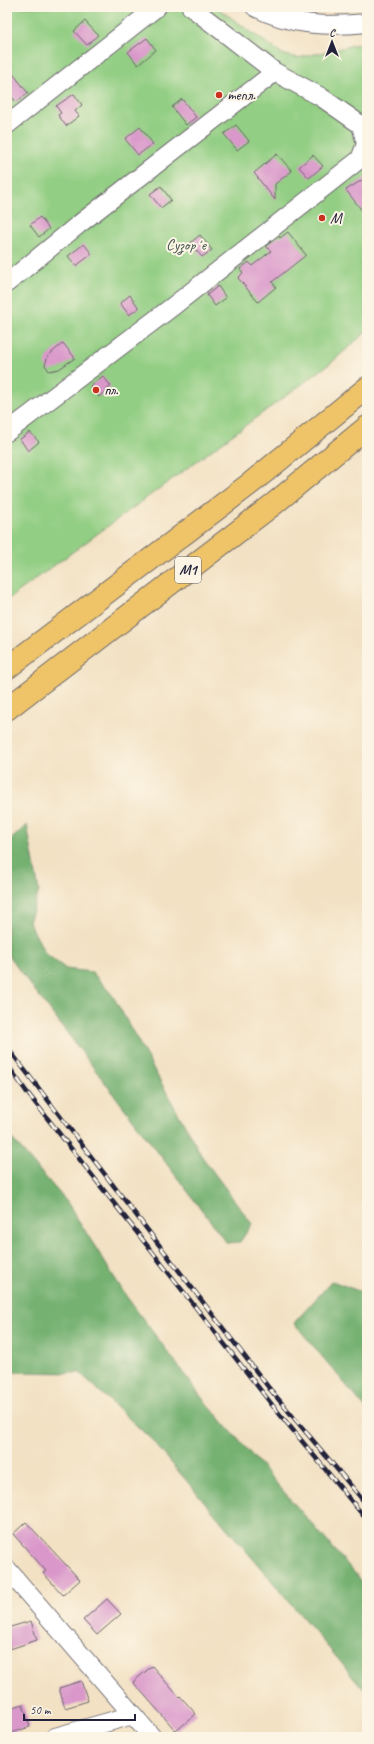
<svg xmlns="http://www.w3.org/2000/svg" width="374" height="1744" viewBox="0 0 374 1744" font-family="Caveat,sans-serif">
<rect width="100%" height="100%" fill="#fcf5e5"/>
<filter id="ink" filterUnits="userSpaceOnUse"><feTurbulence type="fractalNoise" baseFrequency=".025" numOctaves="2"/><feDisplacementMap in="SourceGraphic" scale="8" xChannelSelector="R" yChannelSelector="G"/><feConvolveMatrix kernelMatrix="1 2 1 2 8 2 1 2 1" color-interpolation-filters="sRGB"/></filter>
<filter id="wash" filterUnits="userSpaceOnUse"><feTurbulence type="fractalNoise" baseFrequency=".012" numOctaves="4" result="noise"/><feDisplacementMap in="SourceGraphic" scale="16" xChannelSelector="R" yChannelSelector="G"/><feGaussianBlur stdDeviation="0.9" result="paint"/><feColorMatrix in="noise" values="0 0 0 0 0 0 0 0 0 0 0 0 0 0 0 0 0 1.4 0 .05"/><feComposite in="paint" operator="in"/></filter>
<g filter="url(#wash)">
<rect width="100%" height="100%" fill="#f2e1c3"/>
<!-- green -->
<path fill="#92ce83" stroke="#5a785f" d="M7,7h209l66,47 16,4 69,-16v289l-35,31 -325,238z"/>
<!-- forest -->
<path fill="#75b171" stroke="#4c6a56" d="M27,825l12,66 -10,31 16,31 21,16 26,3 21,24 90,162 49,66 -12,18 -13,1 -220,-289v-111z
M7,1133l60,69 59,94 76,102 165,189v106l-216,-254 -71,-66 -73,-1z
M332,1281l35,13v116l-73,-87z"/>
<g id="blocks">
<!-- building -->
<path fill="#d997ca" d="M85,21l13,14 -11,10 -13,-14z
M147,38l9,12 -18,15 -10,-13z
M7,66l21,27 -12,9 -4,-5 -5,4z
M74,94l8,11 -7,6 4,5 -13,10 -8,-11 3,-2 -5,-7z
M182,99l14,18 -10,8 -14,-18z
M236,125l13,16 -12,9 -13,-16z
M140,127l13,17 -15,11 -13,-16z
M277,154l15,17 -17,13v16l-21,-27z
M313,155l10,11 -14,12 -10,-11z
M367,177v40l-21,-27z
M161,186l10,14 -10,8 -11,-14z
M40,217l9,12 -10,8 -9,-12z
M288,232l18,23 -34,27 4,5 -18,15 -20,-24 5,-5 -3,-4 9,-7 3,4 19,-15 -5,-5 13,-10 1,2z
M200,235l12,15 -10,7 -12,-14z
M84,244l8,10 -16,12 -8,-10z
M218,286l8,12 -11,8 -8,-11z
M130,295l9,13 -10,7 -9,-12z
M63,343l12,15 -16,11 -10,2 -4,-6 3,-9z
M103,376l8,10 -12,11 -9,-11z
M30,432l9,10 -11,9 -8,-12z
M26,1522l54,58 -17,15 -20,-22 3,-2 -33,-37z
M107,1599l14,15 -24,21 -14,-15z
M31,1621l6,19 -27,9 -3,-11v-10z
M152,1666l27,31 1,-1 16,18 -20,17 -43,-49z
M81,1681l7,20 -23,7 -6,-20z
M23,1704l7,23 -23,7v-25z"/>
</g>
</g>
<g filter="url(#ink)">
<use href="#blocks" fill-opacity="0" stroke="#6b656b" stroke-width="1"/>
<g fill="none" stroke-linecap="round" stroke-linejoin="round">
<!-- minor casing -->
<g stroke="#6b656b" stroke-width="20">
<path id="minor" d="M255,7c36,19 73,20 112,16
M7,125l150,-118
M7,283l71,-58 197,-153 -84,-65
M7,432l165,-125 188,-148 6,-15 -5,-19 -40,-28 -46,-25
M7,1569l145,168
M55,1737l78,-22"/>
</g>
<!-- highway casing -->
<g stroke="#6b656b" stroke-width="24">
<path id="highway" d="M7,668l244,-185 116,-95
M7,709l268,-206 92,-76"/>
</g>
<!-- minor -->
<use href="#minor" stroke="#fff" stroke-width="18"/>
<!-- highway -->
<use href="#highway" stroke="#efc469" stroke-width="22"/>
<!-- rail casing -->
<g stroke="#22223b" stroke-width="4.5">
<path id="rail" d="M7,1047l262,341 98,117
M7,1064l19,27 247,315 94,114"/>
</g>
<!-- rail -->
<use href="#rail" stroke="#fcf5e5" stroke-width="3" stroke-dasharray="9" stroke-linecap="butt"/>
</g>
</g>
<!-- markers -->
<g fill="#c8321e" stroke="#fcf5e5" stroke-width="1.5">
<circle cx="219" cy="95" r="4"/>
<circle cx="322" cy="218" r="4"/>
<circle cx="96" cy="390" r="4"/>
</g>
<g text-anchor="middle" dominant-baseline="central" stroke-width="4" stroke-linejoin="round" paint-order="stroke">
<!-- shield labels -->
<rect fill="#fcf5e5" stroke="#63616e" stroke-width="1" x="175" y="557" width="26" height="26" rx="3"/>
<g font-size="15" font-weight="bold" fill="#22223b">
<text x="188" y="570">М1</text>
</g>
<!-- poi labels -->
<g font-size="16" fill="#22223b" stroke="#fcf5e5" text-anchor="start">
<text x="227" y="95">тепл.</text>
<text x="330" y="218">М</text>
<text x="104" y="390">пл.</text>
</g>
<!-- park labels -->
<g font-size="16" fill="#445651" stroke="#fcf5e5">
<text x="186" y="245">Сузорʼе</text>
</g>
</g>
<!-- margin -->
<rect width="374" height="1744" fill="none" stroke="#fcf5e5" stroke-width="24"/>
<!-- north arrow -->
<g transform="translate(332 42)" stroke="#fcf5e5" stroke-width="3" paint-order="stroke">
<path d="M0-3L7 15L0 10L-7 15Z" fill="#22223b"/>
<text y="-6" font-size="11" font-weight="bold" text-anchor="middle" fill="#22223b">С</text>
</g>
<!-- scale -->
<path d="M24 1714v6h111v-6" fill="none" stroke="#22223b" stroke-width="2"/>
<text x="30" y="1714" font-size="12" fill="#22223b" stroke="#fcf5e5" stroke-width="3" paint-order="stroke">50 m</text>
</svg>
